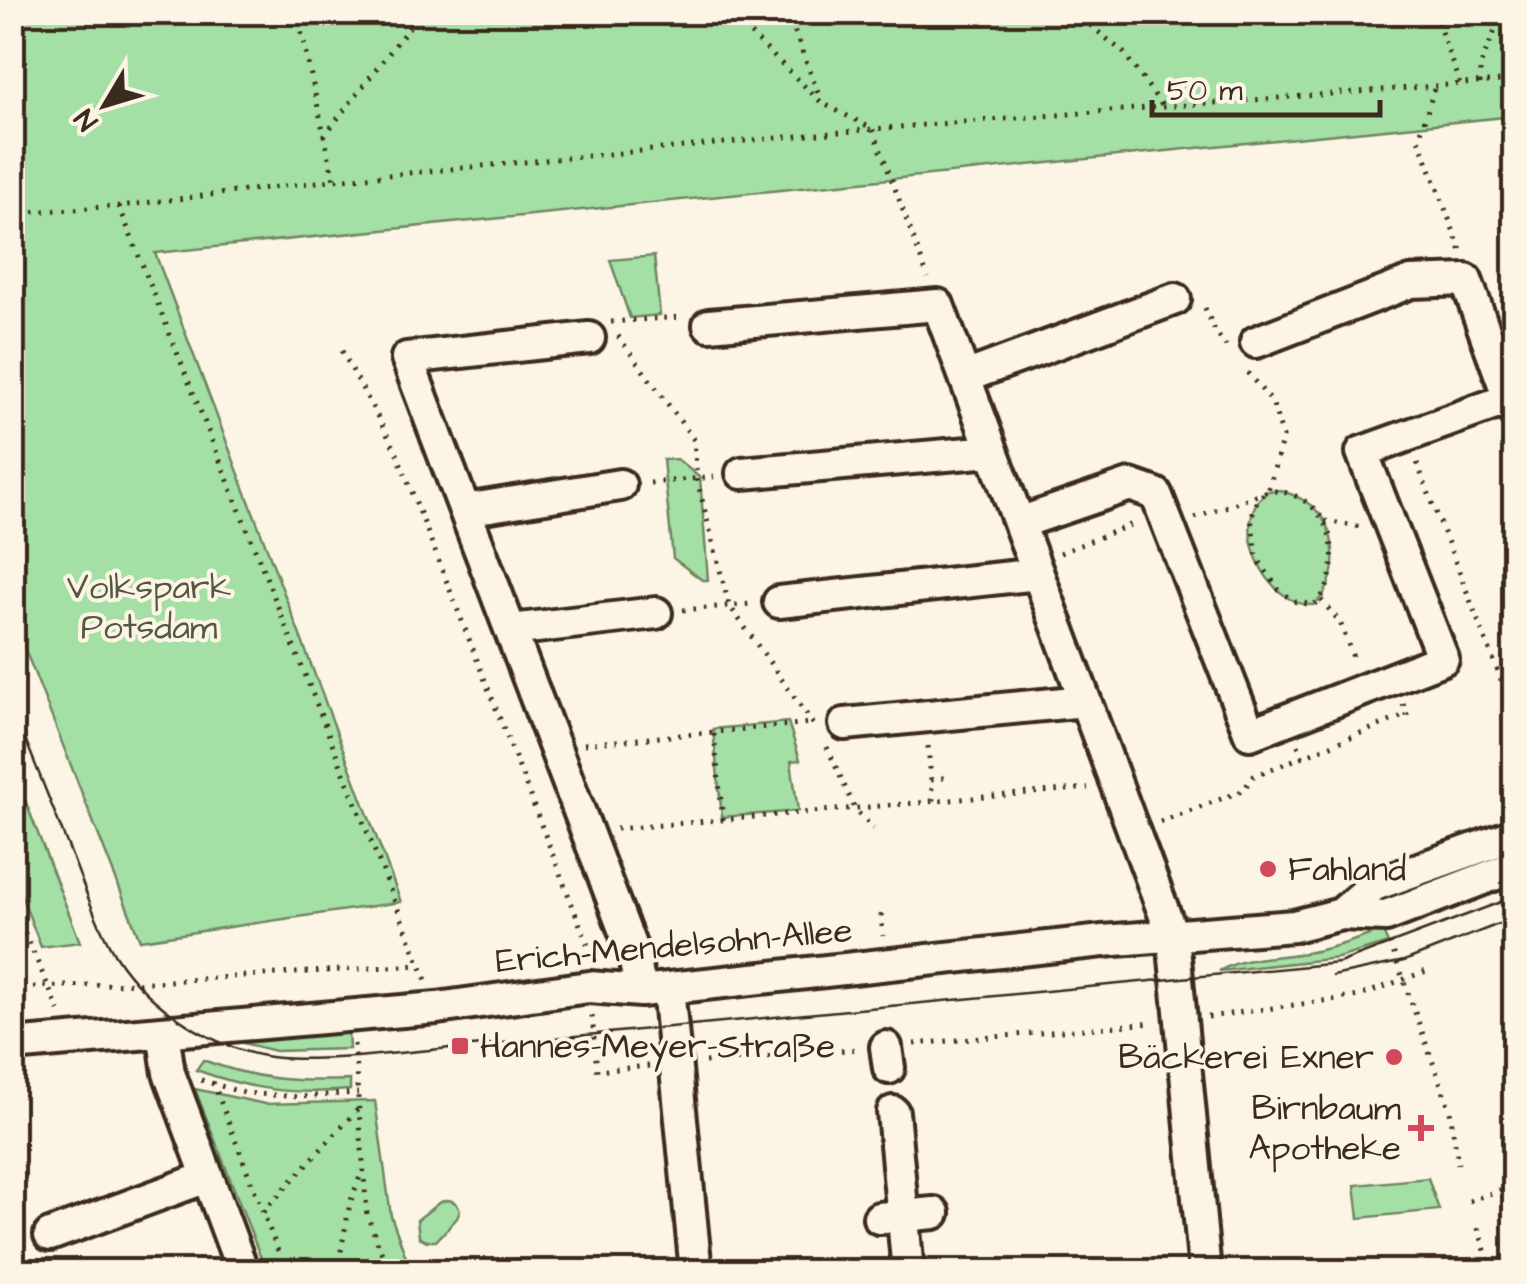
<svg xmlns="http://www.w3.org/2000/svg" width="1527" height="1284" viewBox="0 0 1527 1284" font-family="'Architects Daughter',sans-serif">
<rect width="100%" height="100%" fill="#fcf5e5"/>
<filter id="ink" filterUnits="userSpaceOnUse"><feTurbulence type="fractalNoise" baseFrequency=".01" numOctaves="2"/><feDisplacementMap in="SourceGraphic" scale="20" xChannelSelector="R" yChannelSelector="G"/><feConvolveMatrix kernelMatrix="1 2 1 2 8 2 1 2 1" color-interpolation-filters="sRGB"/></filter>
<g filter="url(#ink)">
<!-- green -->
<path fill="#a4e0a6" stroke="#708562" stroke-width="2.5" d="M13,12l1501,1v103l-1359,137 246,649 -261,38 -127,-321z
M654,256l6,59 -30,3 -20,-58z
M677,459l23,19 8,102h-6l-29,-22 -10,-98z
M1280,490c17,6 31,12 41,26 18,23 17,72 -8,89 -47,2 -87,-85 -45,-114z
M788,722l12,38 -9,1 7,50 -76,6 -9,-88z
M13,769l67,173 -39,5 -28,-73z
M1382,930l6,13 -50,15 -119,13c27,-15 56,-13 86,-18 27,-4 52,-13 77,-23z
M348,1031l1,18 -74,2 -32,-8z
M203,1060c53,20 91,22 147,20v10c-59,5 -98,0 -154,-20z
M195,1089l70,15 110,-3 16,115 20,55h-145z
M1428,1178l11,32 -80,8 -4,-33z
M449,1200l7,3 4,7 -3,8 -21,23h-9l-8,-4 -2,-17 23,-18z"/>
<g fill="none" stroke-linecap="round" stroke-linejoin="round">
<!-- minor casing -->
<g stroke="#3b2a1e" stroke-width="38">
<path id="minor" d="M709,325l229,-20 235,632 32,335
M589,338l-182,20 226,595 8,38
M1256,342l155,-60 55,-2 48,132
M965,377l210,-78
M742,473l250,-22
M465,510l155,-25
M1019,523l111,-38 26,9 94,240 193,-75 -81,-207 147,-53
M779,602l259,-28
M511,630l145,-17
M845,724l240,-23
M1341,914l33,-29 140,-50
M668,988l28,284
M163,1032l6,41 74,199
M12,1045l425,-37 152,-21 52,4 462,-50 191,-15 47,-12 45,2 128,-49
M886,1047l3,21
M893,1112l15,160
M879,1218l55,-5
M50,1235l157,-58"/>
</g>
<!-- path -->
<path stroke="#3b2a1e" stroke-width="5" stroke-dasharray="2.5 8" stroke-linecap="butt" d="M297,12l37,168
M728,12l94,91 51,26 55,149
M787,12l33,86
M1074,12l49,40 41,56
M1434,12l26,73
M1480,84v-18l23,-54
M1434,89l-15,50 42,112
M324,136l97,-124
M119,206l307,774
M12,213l107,-7 215,-26 539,-51 641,-49
M1205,308l11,25 10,13
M611,322l69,-5
M618,336l76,104 3,40 32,125 85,120
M342,351l54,100 191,492 1,17
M1417,463l88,227 9,9
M650,483l64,-6
M1195,518l73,-27c45,-1 71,38 63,80 -2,14 -7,26 -18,34l-20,-4 -14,-11 -22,-32 -6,-40 7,-20 10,-7 15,-54 -11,-35 -27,-32
M1325,521l37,6
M1060,553l78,-31
M1321,600l19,22 15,41
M683,610l68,-6
M1403,704l6,17
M714,734l9,86
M584,744l228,-21
M1298,745l7,19
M928,746l5,56
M827,747l28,62 18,20
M931,780l17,-3
M1160,822l82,-31 12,-15 152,-61
M616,829l472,-41
M12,904l47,107
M881,914l2,22
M1390,943l60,167 8,54
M12,988l125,-5 282,-18
M592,1016l5,55 52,-5
M1208,1017l151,-21 70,-26
M354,1044l13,171 22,57
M914,1044l238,-21
M705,1062l154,-13
M201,1080l43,13 55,4 59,-4
M213,1082l73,190
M1469,1201l45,-16
M263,1212l97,-105
M1478,1228l14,44
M337,1272l13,-69 12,-32"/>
<!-- minor -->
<use href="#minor" stroke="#fcf5e5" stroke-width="30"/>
<!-- tram -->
<path stroke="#3b2a1e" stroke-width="2.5" d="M12,706c20,50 40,100 60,150 13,33 25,69 43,99 33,52 103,98 165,103 25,2 51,0 77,-1l982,-94 175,-66
M1333,976l71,-15 110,-43"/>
</g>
</g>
<!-- markers -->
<g fill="#d1495b" stroke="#fcf5e5" stroke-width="4">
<circle cx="1268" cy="869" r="10"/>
<rect x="450" y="1036" width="20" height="20" rx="5"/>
<circle cx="1394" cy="1057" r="10"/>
<path d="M1416 1113h10v10h10v10h-10v10h-10v-10h-10v-10h10z"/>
</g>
<g text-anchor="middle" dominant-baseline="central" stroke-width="8" stroke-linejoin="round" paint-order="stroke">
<!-- park labels -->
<g font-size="35" fill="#555840" stroke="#fcf5e5">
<text x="149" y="587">Volkspark<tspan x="149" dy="40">Potsdam</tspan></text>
</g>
<!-- poi labels -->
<g font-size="35" fill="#3b2a1e" stroke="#fcf5e5" text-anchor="start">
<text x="1288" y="869">Fahland</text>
<text x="480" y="1046">Hannes-Meyer-Straße</text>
<text x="1374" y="1057" text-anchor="end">Bäckerei Exner</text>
<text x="1401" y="1108" text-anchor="end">Birnbaum<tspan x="1401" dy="40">Apotheke</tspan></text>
</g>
<!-- street labels -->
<g font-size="35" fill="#3b2a1e" stroke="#fcf5e5">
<text transform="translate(674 946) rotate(-5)">Erich-Mendelsohn-Allee</text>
</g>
</g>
<!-- margin -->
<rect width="1527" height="1284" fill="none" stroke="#fcf5e5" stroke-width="50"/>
<rect x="25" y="25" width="1477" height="1234" fill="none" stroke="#3b2a1e" stroke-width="4" filter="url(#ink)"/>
<!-- north arrow -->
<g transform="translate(105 105) rotate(232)" stroke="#fcf5e5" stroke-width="8" paint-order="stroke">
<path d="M0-8L18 38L0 25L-18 38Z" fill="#3b2a1e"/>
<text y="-15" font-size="28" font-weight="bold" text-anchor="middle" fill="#3b2a1e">N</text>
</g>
<!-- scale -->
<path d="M1152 100v15h228v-15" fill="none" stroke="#3b2a1e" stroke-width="5"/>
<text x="1167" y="100" font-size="30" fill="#3b2a1e" stroke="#fcf5e5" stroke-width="8" paint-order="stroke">50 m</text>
</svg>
